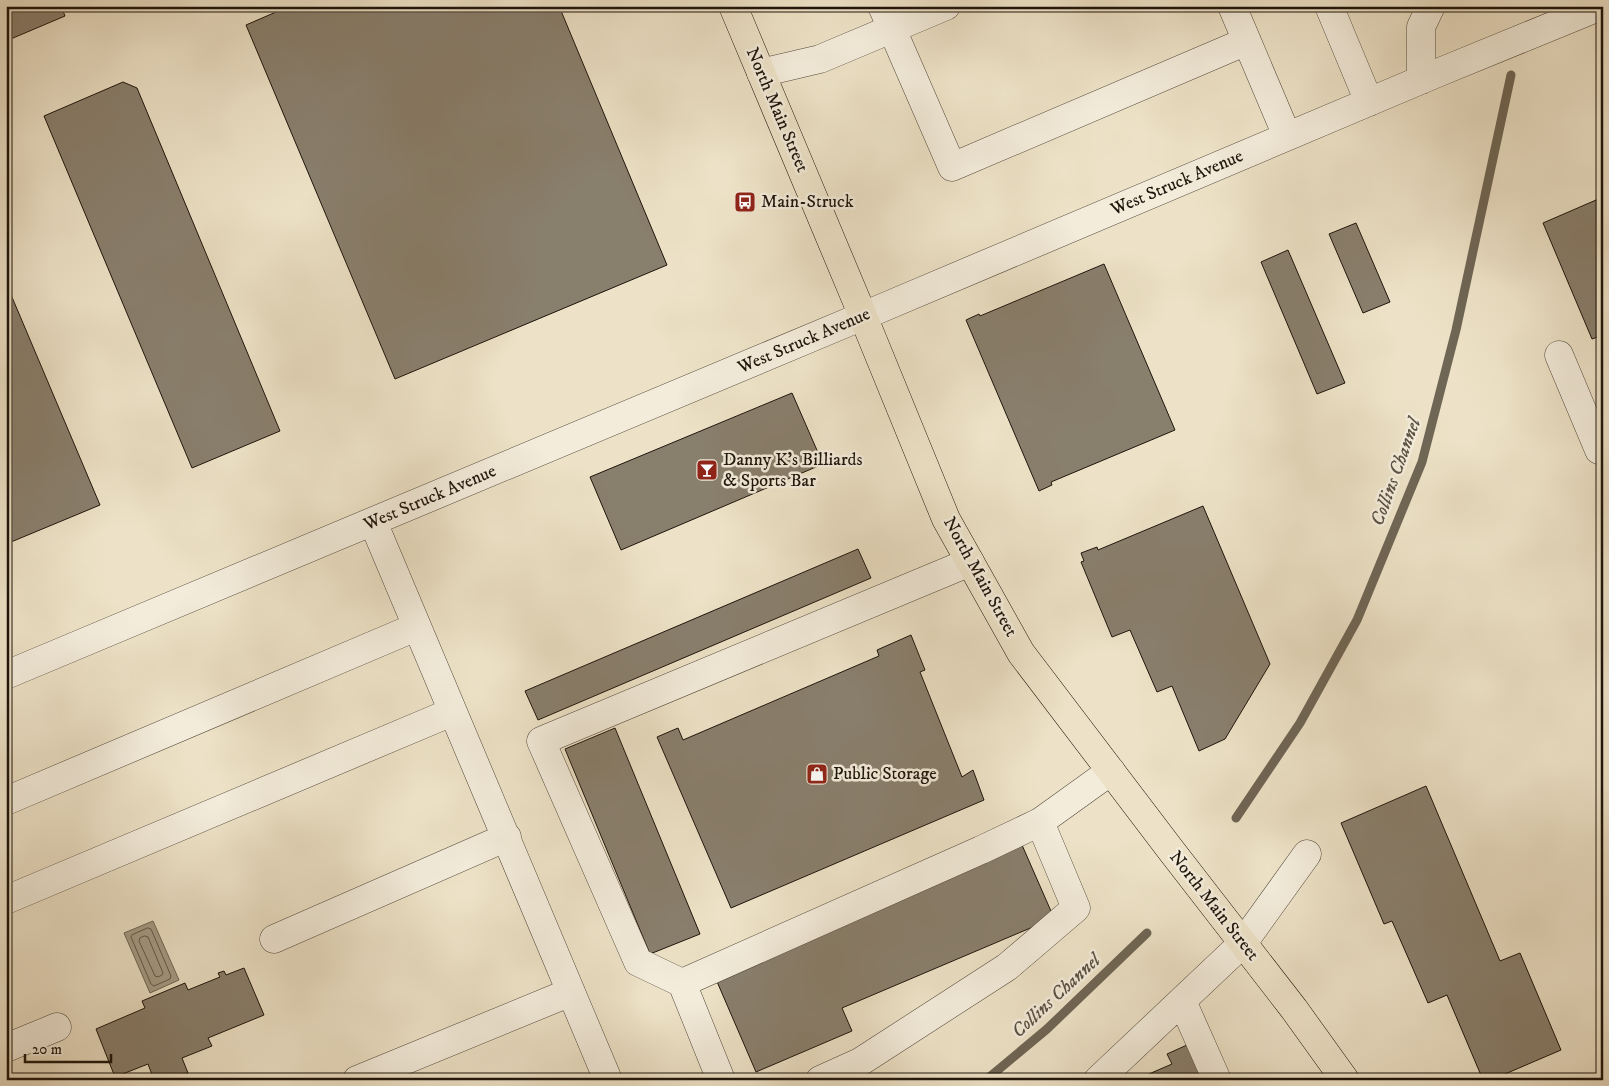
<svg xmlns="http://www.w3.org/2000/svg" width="1609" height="1086" viewBox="0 0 1609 1086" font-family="'IM FELL DW Pica',serif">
<rect width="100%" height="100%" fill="#ede2c7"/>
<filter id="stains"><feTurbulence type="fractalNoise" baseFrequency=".004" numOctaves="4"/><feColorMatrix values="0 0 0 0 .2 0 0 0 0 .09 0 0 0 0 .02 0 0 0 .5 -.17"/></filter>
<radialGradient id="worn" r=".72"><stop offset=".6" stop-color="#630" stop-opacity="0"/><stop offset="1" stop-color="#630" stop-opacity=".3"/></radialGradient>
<!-- water -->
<path fill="#a69c87" stroke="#6f6655" d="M153,921l26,59 -29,13 -26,-60z"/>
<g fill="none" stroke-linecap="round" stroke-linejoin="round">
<!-- shore -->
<path stroke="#625849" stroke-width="1" d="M148,928l3,1 20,47 -1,3 -16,7 -3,-2 -20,-47 1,-2z
M145,936l3,1 15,36 -1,2 -4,2 -3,-1 -16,-35 1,-3z"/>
<!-- stream -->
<path stroke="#6f6655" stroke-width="9" d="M1236,818l64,-95 57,-103 65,-158 34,-132 55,-255
M986,1080l61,-51 100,-96"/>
</g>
<!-- building -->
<path fill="#897f6d" stroke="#1d140b" d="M6,6h55l4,10 -59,25z
M290,6h269l108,259 -272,114 -149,-354z
M123,82l14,6 143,343 -88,37 -148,-352z
M1603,197v138l-11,4 -49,-116z
M1356,223l34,79 -27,11 -34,-79z
M1288,250l57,133 -28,11 -56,-132z
M1104,264l71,166 -124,52 1,3 -13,6 -73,-171 13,-6 1,2z
M6,283l94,222 -89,37 -5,-12z
M792,393l31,71 -202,86 -31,-73z
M1203,506l67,158 -45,75 -26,12 -27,-65 -15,6 -27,-62 -18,7 -31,-75 3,-1 -3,-8 16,-6 1,3z
M858,549l13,29 -333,142 -13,-29z
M911,635l14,35 -5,2 42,105 11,-7 11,30 -253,108 -74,-171 21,-9 5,12 196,-84 -2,-6z
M615,728l85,206 -50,20 -85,-205z
M1426,786l74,175 20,-8 41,97 -70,30h-8l-36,-85 -19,8 -36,-82 -8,3 -43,-101z
M1022,845l32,73 -212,90 10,23 -96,41 -41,-95z
M244,968l20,47 -56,23 4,8 -30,12 6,15 -15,7h-19l-6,-16 -33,13 -19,-48 49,-21 -3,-7 43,-18 3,7 32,-13 -2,-4 6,-2 2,4z
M1187,1045l15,35h-67l37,-16 -5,-10z"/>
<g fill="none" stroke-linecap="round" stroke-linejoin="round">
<!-- minor casing -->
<g stroke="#51483a" stroke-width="29">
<path id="minor" d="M882,6l70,161 295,-126
M1232,6l55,130
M1329,6l40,96
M761,73l59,-14 126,-53
M1421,80v-53l10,-21
M1559,355l40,95 4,-1
M373,522l235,558
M6,675l857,-359 572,-242 166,-68
M6,801l410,-174
M6,900l446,-188
M274,939l233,-102
M682,983l-44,-21 -97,-221 429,-179
M1182,1001l35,79
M6,1048l51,-21
M357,1080l214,-88
M721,1080l-39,-97 299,-133 59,-28 71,-51
M820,1080l40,-18 147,-95 69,-59 -36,-86
M1098,1080l145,-137 64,-89"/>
</g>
<!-- major casing -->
<g stroke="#1d140b" stroke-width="29">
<path id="major" d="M733,6l130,310 83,203 75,134 149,196 124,160 51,71"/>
</g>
<!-- minor -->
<use href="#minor" stroke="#f3ecdb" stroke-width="28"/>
<!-- major -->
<use href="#major" stroke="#ede2c7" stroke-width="28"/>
</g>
<!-- icons -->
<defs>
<g id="bus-square" transform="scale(1.125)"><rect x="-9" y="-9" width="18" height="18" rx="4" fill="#8f2418" stroke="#f3ecdb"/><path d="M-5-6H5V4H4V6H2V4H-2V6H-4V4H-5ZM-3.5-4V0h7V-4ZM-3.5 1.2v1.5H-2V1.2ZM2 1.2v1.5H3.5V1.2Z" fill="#fff"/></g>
<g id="bar-square" transform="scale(1.125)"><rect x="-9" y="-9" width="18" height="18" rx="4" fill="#8f2418" stroke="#f3ecdb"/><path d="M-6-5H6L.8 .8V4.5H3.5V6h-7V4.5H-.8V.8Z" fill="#fff"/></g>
<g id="shop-square" transform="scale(1.125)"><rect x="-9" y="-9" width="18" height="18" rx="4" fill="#8f2418" stroke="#f3ecdb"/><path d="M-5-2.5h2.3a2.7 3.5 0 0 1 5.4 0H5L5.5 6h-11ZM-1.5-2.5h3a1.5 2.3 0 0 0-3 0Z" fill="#fff"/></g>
</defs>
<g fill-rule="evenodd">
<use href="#bus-square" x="745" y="202"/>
<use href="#bar-square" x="707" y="470"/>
<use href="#shop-square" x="817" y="774"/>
</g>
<g text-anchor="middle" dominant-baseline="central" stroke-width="5" stroke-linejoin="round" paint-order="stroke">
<!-- street labels -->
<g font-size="18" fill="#1d140b" stroke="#f3ecdb">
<text transform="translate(777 110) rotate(67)">North Main Street</text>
<text transform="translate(1177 183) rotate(-23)">West Struck Avenue</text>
<text transform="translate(804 341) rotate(-23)">West Struck Avenue</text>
<text transform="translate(430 498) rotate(-23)">West Struck Avenue</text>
<text transform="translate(980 577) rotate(61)">North Main Street</text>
<text transform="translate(1214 906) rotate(52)">North Main Street</text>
</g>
<!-- poi labels -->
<g font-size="18" fill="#1d140b" stroke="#f3ecdb" text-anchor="start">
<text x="761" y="202">Main-Struck</text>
<text x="723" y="460">Danny K's Billiards<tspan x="723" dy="21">&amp; Sports Bar</tspan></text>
<text x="833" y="774">Public Storage</text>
</g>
<!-- water labels -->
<g font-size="19" font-style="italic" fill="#5b5143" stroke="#f3ecdb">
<text transform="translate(1396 472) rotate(-70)">Collins Channel</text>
<text transform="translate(1056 996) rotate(-43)">Collins Channel</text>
</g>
</g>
<!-- margin -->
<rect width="1609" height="1086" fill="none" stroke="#ede2c7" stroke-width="25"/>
<rect x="8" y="8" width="1594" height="1071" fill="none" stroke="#1d140b" stroke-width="2.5"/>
<rect x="12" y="12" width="1584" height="1061" fill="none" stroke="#1d140b"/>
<!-- scale -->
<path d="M25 1054v8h86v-8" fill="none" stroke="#1d140b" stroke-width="2.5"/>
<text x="32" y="1054" font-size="15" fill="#1d140b" stroke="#f3ecdb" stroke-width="4" paint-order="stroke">20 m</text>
<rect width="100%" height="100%" filter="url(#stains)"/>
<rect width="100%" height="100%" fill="url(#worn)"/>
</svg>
